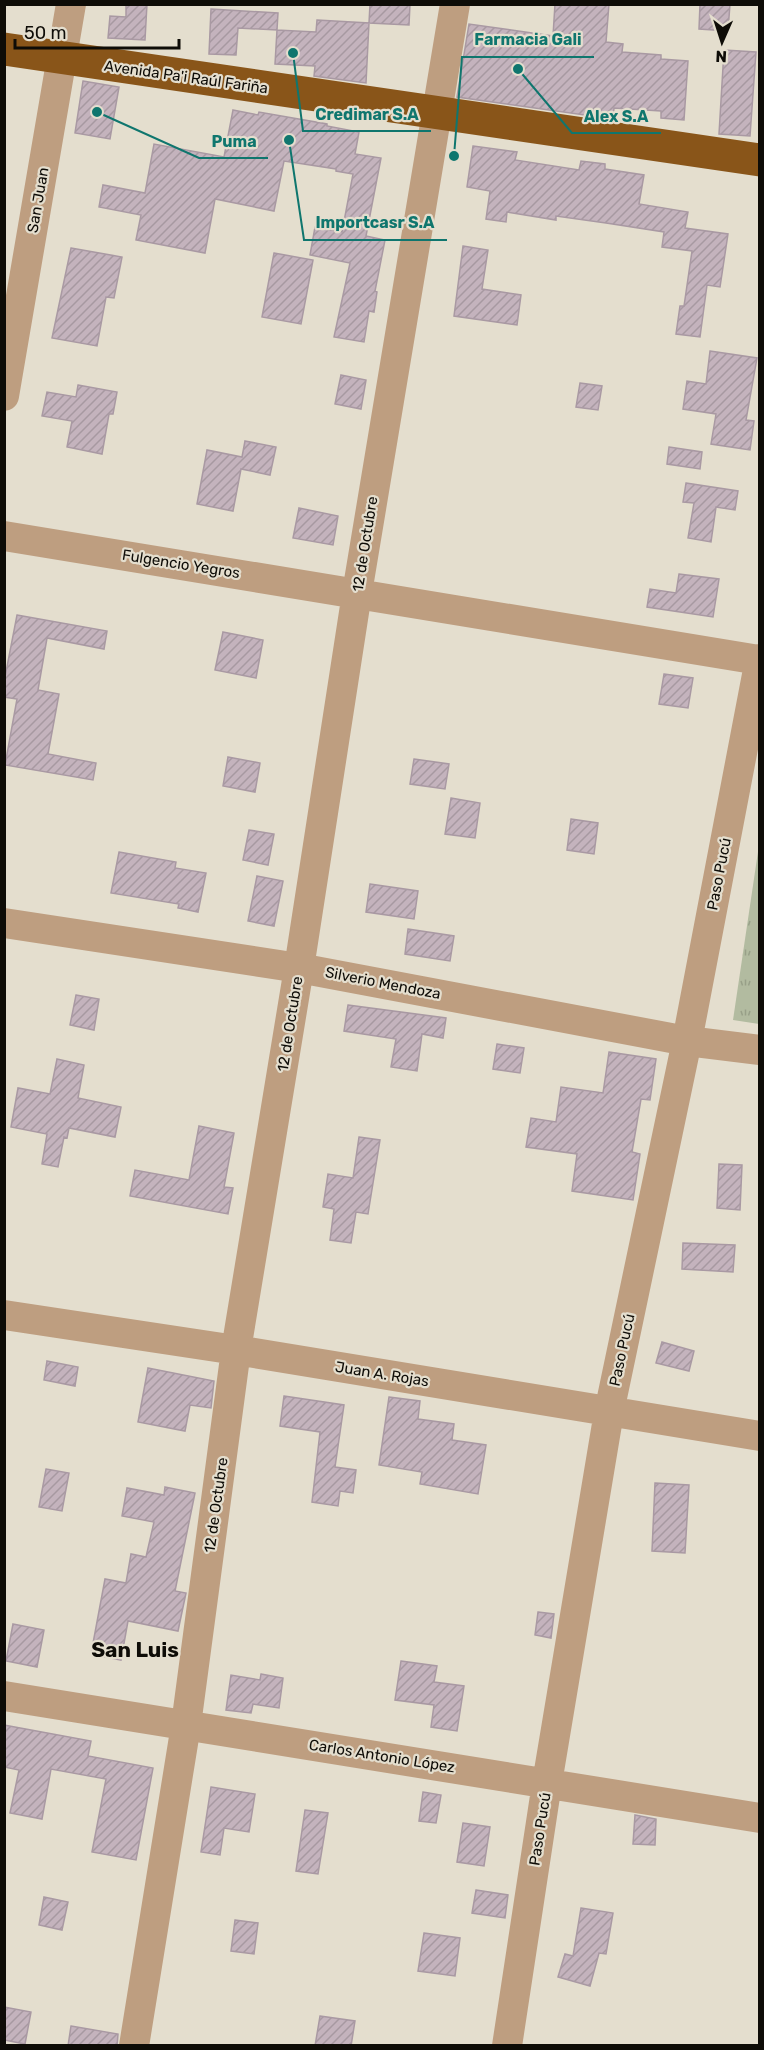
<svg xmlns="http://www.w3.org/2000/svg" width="764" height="2050" viewBox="0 0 764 2050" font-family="Rubik,sans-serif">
<defs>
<pattern id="grass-tufts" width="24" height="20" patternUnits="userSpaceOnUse" patternTransform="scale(1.5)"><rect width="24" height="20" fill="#b2bba0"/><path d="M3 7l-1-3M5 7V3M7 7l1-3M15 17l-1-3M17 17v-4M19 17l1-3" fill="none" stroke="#98a088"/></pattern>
<pattern id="building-hatch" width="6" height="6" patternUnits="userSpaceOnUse" patternTransform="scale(1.5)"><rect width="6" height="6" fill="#c4b3bd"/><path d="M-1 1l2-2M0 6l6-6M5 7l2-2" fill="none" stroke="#a799a1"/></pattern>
</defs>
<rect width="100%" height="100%" fill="#e4dece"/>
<!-- grass -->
<path fill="url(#grass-tufts)" d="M759,845l1,179h-1l-26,-4z"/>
<!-- building -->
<path fill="url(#building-hatch)" stroke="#a999a3" stroke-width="1.5" d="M126,4h21l-2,36 -37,-2 2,-22 16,1z
M370,4h40l-1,21 -40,-2z
M555,4h54l-3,38 17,2 -1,8 39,3v4l27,2 -4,59 -23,-2v-7l-47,-3 -1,11 -156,-22 12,-73 84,12z
M700,4h30l-2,27 -29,-2z
M211,9l67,4 -1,17 -39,-2 -2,27 -27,-1z
M317,20l52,3 -3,60 -52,-7 1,-10 -40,-2 2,-34 39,2z
M724,50l32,2 -6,84 -31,-2z
M83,81l36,6 -9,52 -35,-6z
M233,110l25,5 1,-3 68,12v2l32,6 -4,22 26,4 -15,78 19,4 -10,51 2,1 -3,20 -5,-1 -5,31 -30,-5 16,-74 -40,-8 5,-28 27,5 11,-58 -17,-3v-2l-52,-8 -10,50 -59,-12 -10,54 -69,-13 5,-25 -42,-8 4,-22 42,8 9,-49 70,13z
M473,146l44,6 -2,8 64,10 2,-9 24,3v5l39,6 -5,29 49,8 -3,16 43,6 -8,53 -13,-2 -7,52 -24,-3 4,-28h4l8,-55 -30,-4 2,-15 -58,-9 -50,-7v4l-49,-8 -1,10 -20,-3 4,-28 -23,-4z
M463,246l25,4 -6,39 39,6 -4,30 -63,-9z
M71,248l51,9 -8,41 -8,-1 -9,49 -45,-8z
M274,253l39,7 -12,64 -39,-7z
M710,351l47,7 -11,62 8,1 -4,29 -39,-6 5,-30 -33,-5 4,-28 19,3z
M341,375l25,5 -5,29 -26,-5z
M580,383l22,3 -4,24 -22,-3z
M78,385l39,7 -4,22h-4l-7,40 -35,-7 5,-26 -30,-5 5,-24 29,5z
M245,441l31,6 -6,28 -29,-6 -8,42 -36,-7 10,-54 35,7z
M669,447l33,5 -2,17 -33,-5z
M686,483l52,8 -3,19 -19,-3 -5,35 -23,-4 6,-35 -11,-1z
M299,508l39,8 -5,29 -40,-7z
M679,574l40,5 -6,38 -66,-10 3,-18 26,4z
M17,615l90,16 -3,18 -57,-11 -9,52 21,4 -11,60 48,9 -3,17 -88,-15 12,-66 -13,-2v-15z
M223,632l40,8 -7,38 -41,-8z
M664,674l29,4 -5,30 -29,-4z
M228,757l32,6 -5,29 -32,-6z
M414,759l35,5 -4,25 -35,-5z
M451,798l29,5 -5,35 -30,-4z
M571,819l27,4 -4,31 -27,-4z
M249,830l25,4 -6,31 -25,-5z
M119,852l57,10 -1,6 31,5 -8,39 -20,-4 1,-4 -68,-11z
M257,876l26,5 -9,45 -26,-5z
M370,884l48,7 -4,28 -48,-7z
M408,929l46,7 -4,25 -45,-7z
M76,995l23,4 -5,31 -24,-5z
M348,1005l98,13 -3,20 -21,-4 -5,37 -26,-4 5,-28 -52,-8z
M497,1044l27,4 -4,25 -27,-4z
M609,1052l47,7 -6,41 -9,-1 -9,53 8,2 -7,46 -61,-9 5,-37 -51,-7 5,-29 25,4 5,-35 42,6z
M57,1059l27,6 -6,33 43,9 -6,30 -46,-9 -2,10 -3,-1 -6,30 -16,-3 5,-30 -36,-7 7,-39 32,6z
M199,1126l35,7 -10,54 9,1 -5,26 -98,-18 5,-26 54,10z
M359,1137l21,3 -12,74 -12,-2 -5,31 -21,-3 4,-31 -11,-2 5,-33 25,4z
M719,1164l23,1 -2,45 -23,-2z
M683,1243l52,2 -2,27 -51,-3z
M662,1342l32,9 -5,20 -33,-8z
M47,1361l31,6 -3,19 -31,-6z
M148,1368l66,13 -3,27 -21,-3 -5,26 -47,-9z
M284,1396l60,9 -9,62 21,3 -3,23 -13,-2 -2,15 -26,-4 8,-70 -40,-6z
M389,1397l31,4 -2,18 36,5 -2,16 34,5 -8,49 -58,-10 2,-12 -43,-7z
M46,1469l23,4 -7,38 -23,-4z
M655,1483l34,2 -4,68 -33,-2z
M165,1487l30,6 -20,98 11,2 -8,38 -50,-10 -7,39 -30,-6 14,-75 21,4 5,-29 15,3 8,-35 -32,-6 5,-28 37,7z
M538,1612l16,2 -3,24 -16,-3z
M13,1624l31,6 -7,37 -31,-6z
M401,1661l36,5 -3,16 30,4 -7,45 -26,-4 3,-22 -39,-5z
M261,1674l22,4 -4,30 -26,-4 -2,9 -25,-3 5,-35 29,5z
M4,1725l87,16 -3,15 65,12 -17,92 -44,-8 14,-73 -55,-10 -9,50 -32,-6 9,-43 -15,-3z
M211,1787l44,7 -6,38 -25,-4 -4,27 -19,-3z
M423,1792l18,3 -5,28 -17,-2z
M305,1810l23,3 -10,61 -22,-3z
M635,1815l21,4 -1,26 -22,-1z
M463,1823l27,4 -6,39 -27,-4z
M476,1890l32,5 -3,23 -33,-5z
M44,1897l24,5 -6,28 -23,-5z
M581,1908l32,5 -7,41 -7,-1 -9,33 -32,-9 7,-23 8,2z
M235,1920l23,3 -4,31 -23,-3z
M424,1933l36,5 -5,38 -37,-5z
M4,2007l27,5 -6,32 -21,-4z
M320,2016l35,5 -4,25h-36z
M71,2026l47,8 -1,12h-49z"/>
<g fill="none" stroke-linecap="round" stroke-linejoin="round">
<!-- minor -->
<path stroke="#be9e80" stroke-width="30" d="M4,396l67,-392
M4,536l755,124
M4,923l295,45 388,73 73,9
M4,1315l232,35 524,86
M4,1696l756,122
M134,2046l52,-321 50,-375 63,-382 58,-375 98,-589
M507,2046l40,-263 62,-371 78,-371 73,-382"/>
<!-- highway -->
<path stroke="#895519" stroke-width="33" d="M4,49l756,111"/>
</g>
<g text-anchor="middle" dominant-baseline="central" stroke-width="4.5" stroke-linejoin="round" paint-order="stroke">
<!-- street labels -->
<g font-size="15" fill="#0e0c07" stroke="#e4dece">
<text transform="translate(186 77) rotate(8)">Avenida Pa'i Raúl Fariña</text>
<text transform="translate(38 200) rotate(-80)">San Juan</text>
<text transform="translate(365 544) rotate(-81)">12 de Octubre</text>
<text transform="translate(181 564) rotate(9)">Fulgencio Yegros</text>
<text transform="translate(719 874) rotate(-79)">Paso Pucú</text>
<text transform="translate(383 983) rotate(11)">Silverio Mendoza</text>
<text transform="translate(290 1024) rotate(-81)">12 de Octubre</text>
<text transform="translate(622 1350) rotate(-78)">Paso Pucú</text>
<text transform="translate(382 1374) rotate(9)">Juan A. Rojas</text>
<text transform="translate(216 1505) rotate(-82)">12 de Octubre</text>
<text transform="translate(382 1756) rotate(9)">Carlos Antonio López</text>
<text transform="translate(540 1829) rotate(-81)">Paso Pucú</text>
</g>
<!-- district labels -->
<g font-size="21" font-weight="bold" fill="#0e0c07" stroke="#e4dece">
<text x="135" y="1649">San Luis</text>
</g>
</g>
<!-- callouts -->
<path fill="none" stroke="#0f766e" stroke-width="2" d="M454 156L462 57H594M293 53L303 131H431M518 69L572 133H661M97 112L199 158H268M289 140L304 240H447"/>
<g fill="#0f766e" stroke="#e4dece" stroke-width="2">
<circle cx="454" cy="156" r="6"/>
<circle cx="293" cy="53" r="6"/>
<circle cx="518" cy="69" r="6"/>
<circle cx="97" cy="112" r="6"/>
<circle cx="289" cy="140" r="6"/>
</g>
<g font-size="16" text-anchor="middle" font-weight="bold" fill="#0f766e" stroke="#e4dece" stroke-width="4.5" stroke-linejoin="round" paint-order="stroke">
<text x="528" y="45">Farmacia Gali</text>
<text x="367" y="120">Credimar S.A</text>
<text x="616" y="122">Alex S.A</text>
<text x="234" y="147">Puma</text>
<text x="375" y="228">Importcasr S.A</text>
</g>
<!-- border -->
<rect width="764" height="2050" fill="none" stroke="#0e0c07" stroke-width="12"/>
<!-- north arrow -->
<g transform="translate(722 42) rotate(183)" stroke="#e4dece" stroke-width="4.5" paint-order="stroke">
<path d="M0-4.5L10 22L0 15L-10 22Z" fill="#0e0c07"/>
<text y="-9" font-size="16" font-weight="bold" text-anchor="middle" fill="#0e0c07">N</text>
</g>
<!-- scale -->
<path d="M15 39v9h164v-9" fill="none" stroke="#0e0c07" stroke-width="3"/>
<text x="24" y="39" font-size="18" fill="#0e0c07" stroke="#e4dece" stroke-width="4.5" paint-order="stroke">50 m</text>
</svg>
